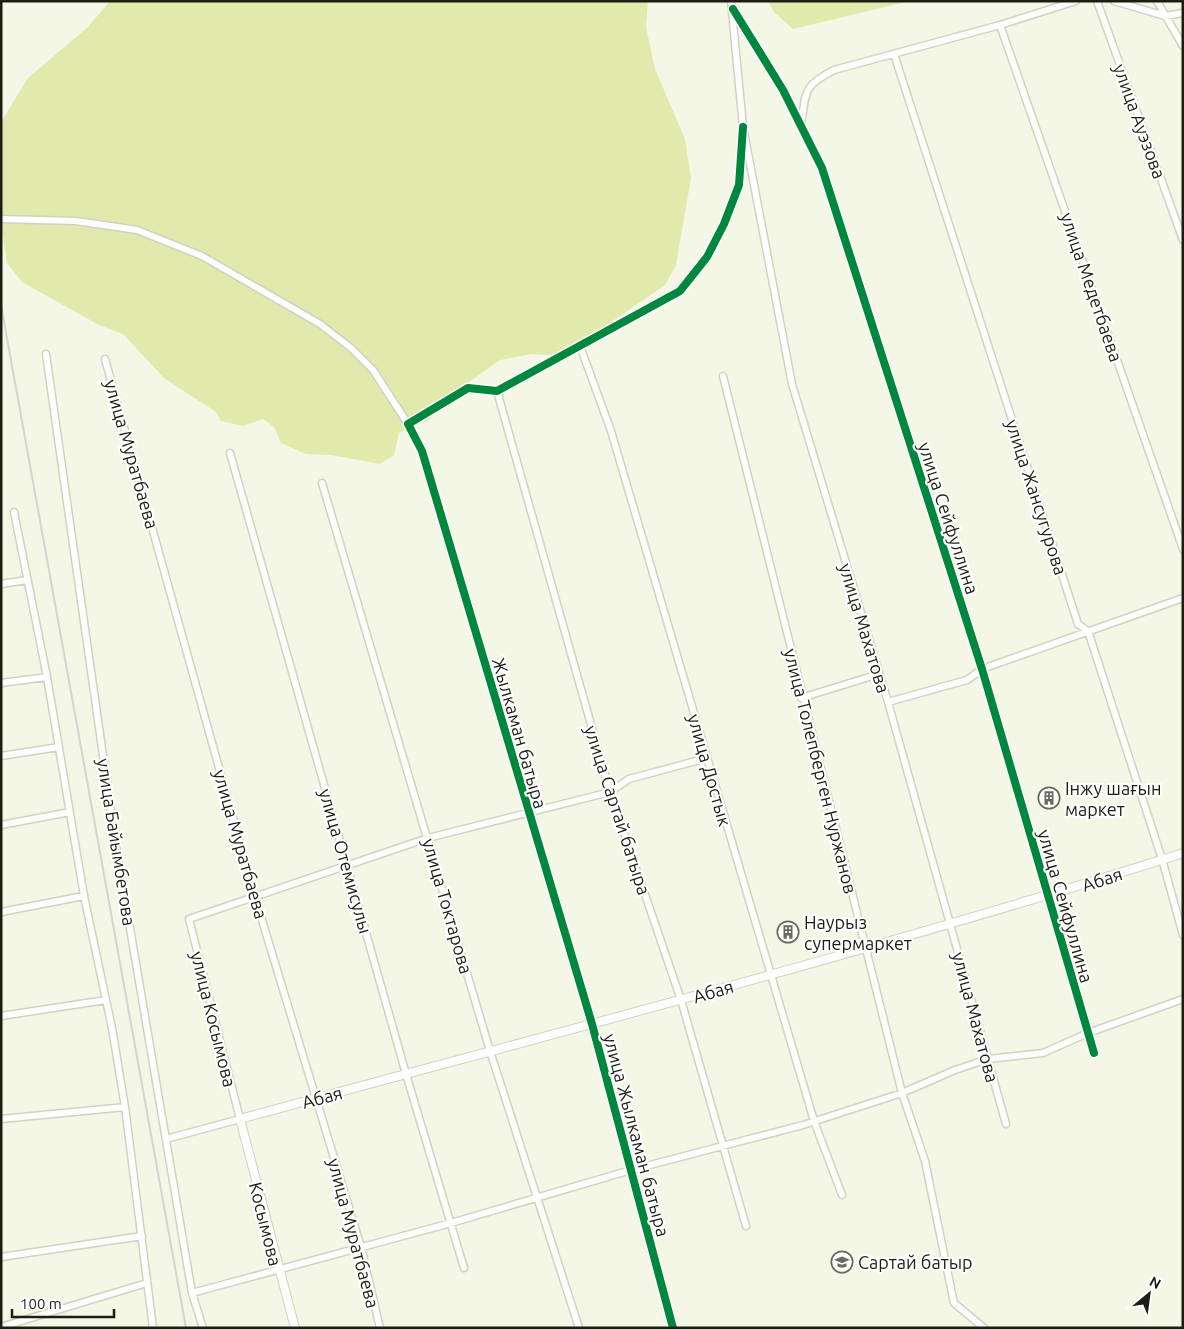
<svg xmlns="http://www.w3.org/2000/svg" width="1184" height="1329" viewBox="0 0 1184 1329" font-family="Ubuntu,sans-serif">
<rect width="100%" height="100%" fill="#f4f7e5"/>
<!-- green -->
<path fill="#e1e9ac" d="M110,1h538l-2,26 9,42 30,70 6,39 -15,87 -11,20 -103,71 -30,-2 -32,6 -35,25 -35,34 -31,14 -5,22 -14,9 -49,-9 -25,-1 -25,-11 -7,-16 -11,-8 -20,7 -22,-5 -5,-9 -52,-34 -41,-44 -24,-9 -77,-43 -15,-19 -6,-41v-100l27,-44 60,-51z
M768,1h142l-117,28 -19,-17z"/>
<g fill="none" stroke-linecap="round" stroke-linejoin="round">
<!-- minor casing -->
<g stroke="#d1d2c5" stroke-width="9">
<path id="minor" d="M731,1l12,126 49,257 96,318 118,422
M1097,1l86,239
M1114,1l51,15 18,-3
M1157,1l26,45
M733,10l50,80 39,78 160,501 112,384
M1000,25l183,524
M894,54l184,570 10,7 74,228 21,76
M801,126c5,-33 1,-40 33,-56l166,-45 76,-24
M1,219l75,2 61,9 65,26 118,68 31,24 22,22 35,54
M580,346l31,85 203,690 28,74
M46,354l69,486 77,453 11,35
M105,359l150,538 106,350 19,81
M723,376l179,717 23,68 29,142 30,25
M497,391l113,401 71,208 65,226
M230,453l176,621 58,194
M322,483l168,568 89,277
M14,512l33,165 37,219 28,132 13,79 28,221
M1,584l26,-4
M1,683l46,-6
M801,698l78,-24
M888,702l79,-22 15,-11 201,-71
M1,756l58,-9
M1,825l69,-13
M1,912l83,-16
M1,1016l105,-16
M1,1119l124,-12
M166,1139l74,-20 -51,-200 239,-81 182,-46 19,-13 78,-21
M1,1257l141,-21
M192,1293l259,-70 180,-53 172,-45 99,-32 53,-23 33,-11 55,-6 45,-20 95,-34
M1,1327l146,-44
M673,1328l-81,-304 -170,-573 -14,-27 60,-36 29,3 183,-100 27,-34 17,-33 15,-39 4,-58"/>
</g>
<!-- tertiary casing -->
<g stroke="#d1d2c5" stroke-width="10">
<path id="tertiary" d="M295,1328l-55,-209c315,-86 631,-167 943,-266"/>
</g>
<!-- minor -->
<use href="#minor" stroke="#fdfefb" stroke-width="6"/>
<!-- tertiary -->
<use href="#tertiary" stroke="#fdfefb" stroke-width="8"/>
<!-- rail -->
<path stroke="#d5d5d0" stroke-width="2" d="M1,305l185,1023"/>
<!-- cycleway casing -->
<g stroke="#fff" stroke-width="11">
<path id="cycleway" d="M733,9l50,81 39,78 160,501 112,384
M673,1328l-81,-304 -170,-573 -14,-27 60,-36 29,3 183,-100 27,-34 17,-33 15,-39 4,-58"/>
</g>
<!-- cycleway -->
<use href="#cycleway" stroke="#00873e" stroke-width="8"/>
</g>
<!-- icons -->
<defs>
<g id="building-ring" transform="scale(1.125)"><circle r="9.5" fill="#fff" stroke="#686a5c" stroke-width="1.5"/><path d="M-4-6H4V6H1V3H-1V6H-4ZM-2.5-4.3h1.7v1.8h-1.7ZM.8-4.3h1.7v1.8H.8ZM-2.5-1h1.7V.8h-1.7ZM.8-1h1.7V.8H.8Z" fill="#686a5c"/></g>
<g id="school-ring" transform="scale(1.125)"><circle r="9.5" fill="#fff" stroke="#686a5c" stroke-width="1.5"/><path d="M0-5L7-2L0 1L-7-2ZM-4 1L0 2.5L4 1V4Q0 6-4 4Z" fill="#686a5c"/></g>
</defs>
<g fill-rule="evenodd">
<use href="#building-ring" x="1049" y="798"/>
<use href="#building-ring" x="788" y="932"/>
<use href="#school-ring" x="842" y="1262"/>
</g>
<g text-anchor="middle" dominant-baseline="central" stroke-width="4.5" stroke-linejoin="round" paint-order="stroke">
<!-- street labels -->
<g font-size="18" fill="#1d1e12" stroke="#fff">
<text transform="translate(1140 121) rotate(70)">улица Ауэзова</text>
<text transform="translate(1092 287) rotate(71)">улица Медетбаева</text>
<text transform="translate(132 454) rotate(74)">улица Муратбаева</text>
<text transform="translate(1037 497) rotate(72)">улица Жансугурова</text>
<text transform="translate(949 518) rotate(72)">улица Сейфуллина</text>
<text transform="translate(865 628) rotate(73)">улица Махатова</text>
<text transform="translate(520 733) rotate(74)">Жылкаман батыра</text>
<text transform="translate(710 770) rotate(74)">улица Достык</text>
<text transform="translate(821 771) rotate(76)">улица Толепберген Нуржанов</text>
<text transform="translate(618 810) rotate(72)">улица Сартай батыра</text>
<text transform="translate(117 842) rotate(81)">улица Байымбетова</text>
<text transform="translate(241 844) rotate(74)">улица Муратбаева</text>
<text transform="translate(346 861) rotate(74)">улица Отемисулы</text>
<text transform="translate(1102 879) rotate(-18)">Абая</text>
<text transform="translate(448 906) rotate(74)">улица Токтарова</text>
<text transform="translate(1066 906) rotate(74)">улица Сейфуллина</text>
<text transform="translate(713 991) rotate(-16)">Абая</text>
<text transform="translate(976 1017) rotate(75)">улица Махатова</text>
<text transform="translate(214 1019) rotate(76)">улица Косымова</text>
<text transform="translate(322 1097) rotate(-15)">Абая</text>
<text transform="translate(637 1135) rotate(75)">улица Жылкаман батыра</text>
<text transform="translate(266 1224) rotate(76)">Косымова</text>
<text transform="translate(354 1233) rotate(75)">улица Муратбаева</text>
</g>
<!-- poi labels -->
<g font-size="18" fill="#1d1e12" stroke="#fff" text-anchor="start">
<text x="1065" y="788">Інжу шағын<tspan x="1065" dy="21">маркет</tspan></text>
<text x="804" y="922">Наурыз<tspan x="804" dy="21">супермаркет</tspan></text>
<text x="858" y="1262">Сартай батыр</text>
</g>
</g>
<!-- border -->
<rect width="1184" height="1329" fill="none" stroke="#1d1e12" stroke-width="5"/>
<!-- north arrow -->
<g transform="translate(1149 1294) rotate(29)" stroke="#ffffff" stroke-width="4" paint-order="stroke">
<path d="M0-4L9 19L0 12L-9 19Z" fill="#1d1e12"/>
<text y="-8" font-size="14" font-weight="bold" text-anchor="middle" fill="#1d1e12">N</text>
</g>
<!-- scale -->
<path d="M12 1309v8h102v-8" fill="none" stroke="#1d1e12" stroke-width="2.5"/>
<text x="20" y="1309" font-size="15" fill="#1d1e12" stroke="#ffffff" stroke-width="4" paint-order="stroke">100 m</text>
</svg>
